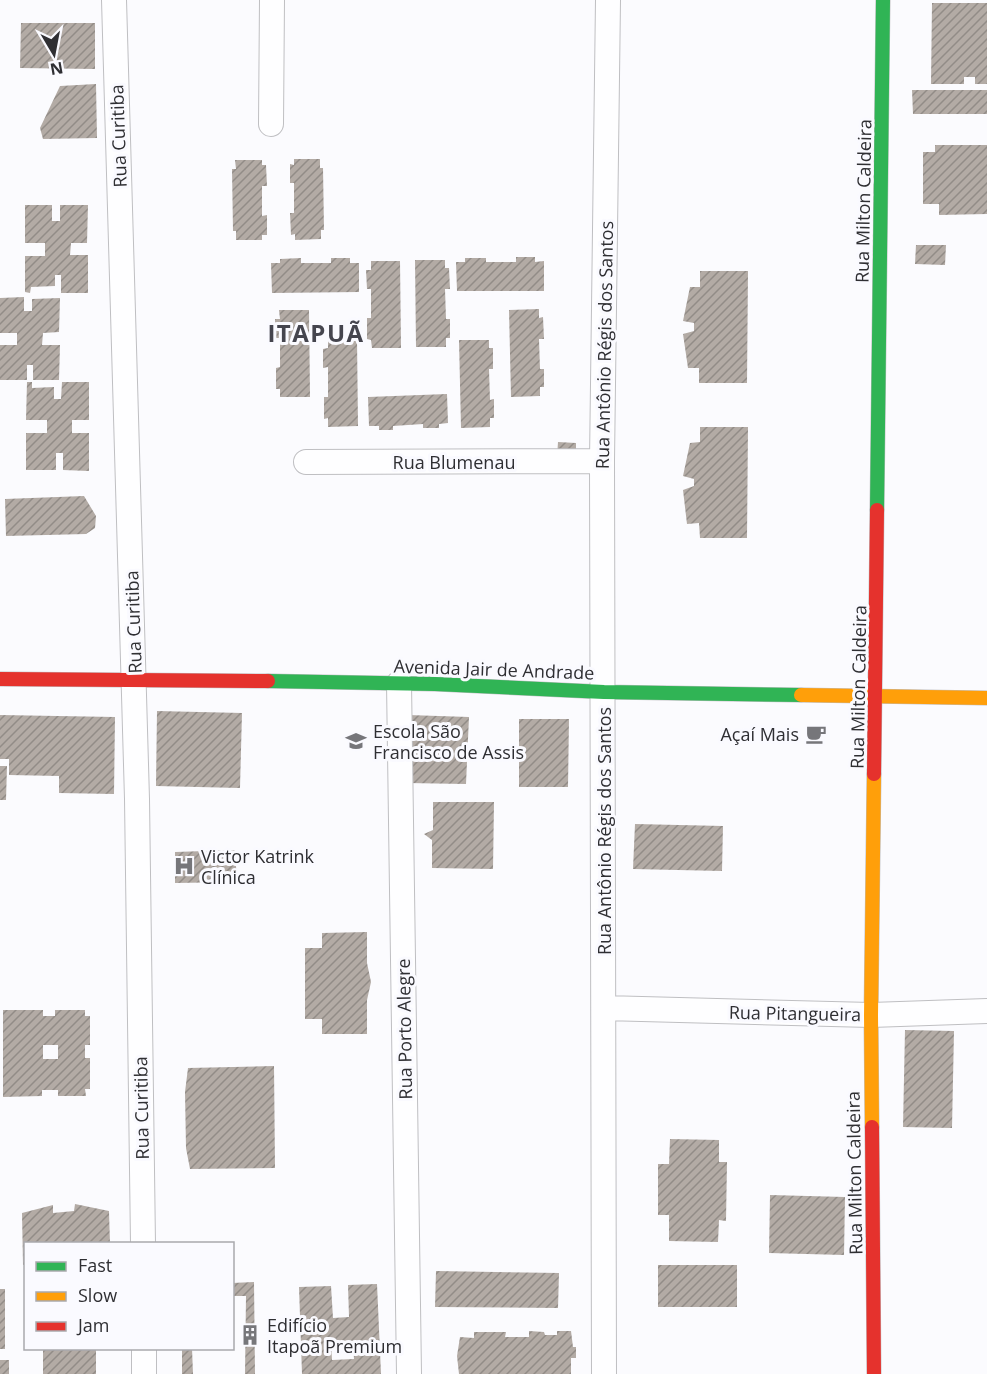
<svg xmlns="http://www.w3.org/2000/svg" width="987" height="1374" viewBox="0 0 987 1374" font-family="'Open Sans',sans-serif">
<defs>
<pattern id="building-hatch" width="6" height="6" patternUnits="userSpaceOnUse" patternTransform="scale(1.5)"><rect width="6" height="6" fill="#b3aba5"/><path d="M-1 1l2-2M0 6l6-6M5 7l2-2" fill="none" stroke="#928c87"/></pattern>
</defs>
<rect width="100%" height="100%" fill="#fbfbfe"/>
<!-- building -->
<path fill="url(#building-hatch)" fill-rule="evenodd" d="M932,3h55v81h-12v-7h-11v7h-33z
M21,23h74v46l-75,-1z
M96,84l1,54 -54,1 -3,-11 20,-42z
M912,90h75v24h-74z
M935,145h52v69l-48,1v-11h-16v-52h12z
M294,159h26v9h3l1,62h-3v9l-26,1v-6l-4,1 -1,-22h4v-30h-4v-19l4,1z
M235,160h27v5h4l1,21h-5v30l5,-1v20h-5v5h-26v-9h-3l-1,-62h4z
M25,205h27v16h8v-16h28l-1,38h-16l-1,12h18v38h-27v-18h-6v11l-24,1 -1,6 -5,-1v-36h20v-13h-20z
M916,245h30l-1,20 -30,-1z
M516,257h19v5l9,-1v30h-87l-1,-29h9v-4h21v4h30z
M301,258v5h30v-5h19v5h9v29l-87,1 -1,-30h9v-4z
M415,260h30v8h4l1,21h-5l1,30h4v19h-4v9h-30z
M371,261h29l1,87h-29l-1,-8 -4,-1v-21h4v-29h-4l-1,-19h5z
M700,271h48l-1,112h-48v-15h-11l-5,-34 11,-3v-8l-11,-2 7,-34h10z
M24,297v14h8v-12l28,-1 -1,34 -16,1 -1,12h18l-1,35h-26v-15h-6v15h-27v-35h17v-12h-17v-35z
M539,309v9l4,-1 1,22h-5l1,30h4v18h-4v9l-29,1 -2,-87z
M279,310h30l1,87h-30v-8h-4v-21l4,-1v-29h-5v-19h5z
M357,339l1,87 -30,1v-9l-4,1v-22h4v-30l-5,1v-19l5,-1v-8z
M459,340h30v8h4v21h-4l1,31 4,-1v19h-4v9l-29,1z
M27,382h5v6l22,-1v12h7l1,-17h27v38h-17v13h17v38l-26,-1v-17h-7v17h-30v-37h21v-13h-21z
M447,394l1,29 -9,1v4h-16v-4l-30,2v4h-14v-4h-10l-1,-29z
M700,427h48l-1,111h-47l-1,-15 -12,1 -4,-34 11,-4v-7l-11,-3 7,-33 10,-1z
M558,442l18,1v10l-19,4z
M84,496l12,20 -1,12 -9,6 -80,2 -1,-37z
M157,711l85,2 -2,75 -84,-2z
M0,715l115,2 -1,77 -55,-1v-17l-50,-1v-16h-9z
M408,715l61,2 -3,67 -60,-1z
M519,719h50l-1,68h-49z
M0,766h7l-1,34h-6z
M433,802h61l-1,67 -61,-1v-28l-8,-6 9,-4z
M635,824l88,2 -1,45 -89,-2z
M235,850l2,32 -62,1v-31z
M367,932v31l4,19 -4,18v34h-45v-15h-17v-71h17v-15z
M3,1010h40v6h12v-6h30v6h5v29h-5v13h5v31h-5l1,7h-28v-6h-16v6l-39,1zM43,1045h15v14h-15z
M905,1030l49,1 -2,97 -49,-1z
M274,1066l1,102 -85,1 -4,-21 -1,-56 3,-24z
M670,1139l49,1v22h8l-1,59 -7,-1 -1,22 -49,-1v-26h-11v-51h11z
M770,1195l75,2 -1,58 -75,-2z
M75,1204l34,7 1,33h-84v21h-3l-1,-52 31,-8v8l21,-2z
M658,1265h79v42h-79z
M436,1271l123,2 -1,35 -123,-1z
M254,1282l1,92h-10l1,-78h-14v-13z
M377,1284l4,90h-79l-3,-87 32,-1 2,32 16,-1 -1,-32zM353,1341l1,18 -22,1 -1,-18z
M0,1289h5v60h-5z
M529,1331l15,1 1,3h12v-4h14l2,16h3v11h-5v16h-112l-2,-18 3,-19 14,1v-6h32l-1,5h24z
M43,1348h53v26h-53z
M182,1348h10l1,26h-11z
M0,1360h9v14h-9z"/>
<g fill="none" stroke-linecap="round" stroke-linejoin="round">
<!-- street casing -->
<g stroke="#bfbfc2" stroke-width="26">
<path id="street" d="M114,0l23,799 6,445
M271,124l1,-124
M306,462l296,-1
M399,683l10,691
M604,1008l267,7 116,-4
M144,1348v26
M604,1374l-2,-913 6,-461"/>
</g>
<!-- fast casing -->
<g stroke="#bfbfc2" stroke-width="15">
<path id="fast" d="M877,510l6,-510
M268,681l167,3 169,8 197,3"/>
</g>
<!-- slow casing -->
<g stroke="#bfbfc2" stroke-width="15">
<path id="slow" d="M801,695l186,3
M872,1127l-1,-112 3,-241"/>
</g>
<!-- jam casing -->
<g stroke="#bfbfc2" stroke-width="15">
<path id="jam" d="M0,679l268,2
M874,774l3,-264
M872,1127l2,247"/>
</g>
<!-- street -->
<use href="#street" stroke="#fefeff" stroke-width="24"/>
<!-- fast -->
<use href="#fast" stroke="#30b455" stroke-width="14"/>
<!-- slow -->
<use href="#slow" stroke="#ff9f0a" stroke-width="14"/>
<!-- jam -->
<use href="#jam" stroke="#e5322d" stroke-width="14"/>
</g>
<!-- icons -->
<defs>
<g id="cafe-bare" transform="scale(1.62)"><path d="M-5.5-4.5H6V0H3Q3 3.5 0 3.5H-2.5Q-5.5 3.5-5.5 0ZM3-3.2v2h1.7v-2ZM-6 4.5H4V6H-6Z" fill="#76767a" stroke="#fafaff" stroke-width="2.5" paint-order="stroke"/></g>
<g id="school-bare" transform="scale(1.62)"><path d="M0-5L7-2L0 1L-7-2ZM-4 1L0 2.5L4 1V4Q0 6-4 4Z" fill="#76767a" stroke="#fafaff" stroke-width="2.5" paint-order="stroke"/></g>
<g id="hospital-bare" transform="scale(1.62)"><path d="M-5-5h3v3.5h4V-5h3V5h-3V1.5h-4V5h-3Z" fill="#76767a" stroke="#fafaff" stroke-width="2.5" paint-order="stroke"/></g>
<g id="building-bare" transform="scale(1.62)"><path d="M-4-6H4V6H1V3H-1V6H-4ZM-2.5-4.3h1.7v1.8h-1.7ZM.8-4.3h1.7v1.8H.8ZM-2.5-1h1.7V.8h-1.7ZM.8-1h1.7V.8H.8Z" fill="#76767a" stroke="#fafaff" stroke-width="2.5" paint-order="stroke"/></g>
</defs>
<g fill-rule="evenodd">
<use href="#cafe-bare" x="816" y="734"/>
<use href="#school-bare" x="356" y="741"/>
<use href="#hospital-bare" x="184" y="866"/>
<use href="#building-bare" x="250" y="1335"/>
</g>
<g text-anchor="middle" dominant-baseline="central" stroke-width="6" stroke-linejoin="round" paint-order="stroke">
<!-- street labels -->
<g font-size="18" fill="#2f2f33" stroke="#fafaff">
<text transform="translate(118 136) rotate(-92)">Rua Curitiba</text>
<text transform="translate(863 201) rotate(-89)">Rua Milton Caldeira</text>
<text transform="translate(604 345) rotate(-89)">Rua Antônio Régis dos Santos</text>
<text x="454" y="462">Rua Blumenau</text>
<text transform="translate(133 622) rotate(-92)">Rua Curitiba</text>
<text transform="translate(494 669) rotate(2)">Avenida Jair de Andrade</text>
<text transform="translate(858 687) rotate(-89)">Rua Milton Caldeira</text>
<text transform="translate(604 831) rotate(-90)">Rua Antônio Régis dos Santos</text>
<text transform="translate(795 1013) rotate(1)">Rua Pitangueira</text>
<text transform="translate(404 1029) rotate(-91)">Rua Porto Alegre</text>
<text transform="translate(141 1108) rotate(-91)">Rua Curitiba</text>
<text transform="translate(854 1173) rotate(-91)">Rua Milton Caldeira</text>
</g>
<!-- poi labels -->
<g font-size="18" fill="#2f2f33" stroke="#fafaff" text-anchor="start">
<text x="373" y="731">Escola São<tspan x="373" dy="21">Francisco de Assis</tspan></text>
<text x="799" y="734" text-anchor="end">Açaí Mais</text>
<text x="201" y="856">Victor Katrink<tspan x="201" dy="21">Clínica</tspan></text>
<text x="267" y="1325">Edifício<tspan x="267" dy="21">Itapoã Premium</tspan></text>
</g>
<!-- district labels -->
<g font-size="24" font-weight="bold" letter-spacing="1.5" fill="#45454e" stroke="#fafaff">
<text x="316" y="332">ITAPUÃ</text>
</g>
</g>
<!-- legend -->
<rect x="24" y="1242" width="210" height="108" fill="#fafaff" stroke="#a9a9ad" stroke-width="1.5"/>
<rect x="36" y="1262" width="30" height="9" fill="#30b455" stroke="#a9a9ad" stroke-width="1.5"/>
<text x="78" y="1272" font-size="18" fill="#2f2f33">Fast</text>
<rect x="36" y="1292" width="30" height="9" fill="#ff9f0a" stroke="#a9a9ad" stroke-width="1.5"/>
<text x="78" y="1302" font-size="18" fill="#2f2f33">Slow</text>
<rect x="36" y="1322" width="30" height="9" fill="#e5322d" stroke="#a9a9ad" stroke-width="1.5"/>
<text x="78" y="1332" font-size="18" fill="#2f2f33">Jam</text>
<!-- north arrow -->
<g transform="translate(54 54) rotate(170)" stroke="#fafaff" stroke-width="4.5" paint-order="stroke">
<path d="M0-4.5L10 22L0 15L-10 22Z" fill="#2f2f33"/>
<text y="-9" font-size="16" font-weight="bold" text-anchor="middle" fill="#2f2f33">N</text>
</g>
</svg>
